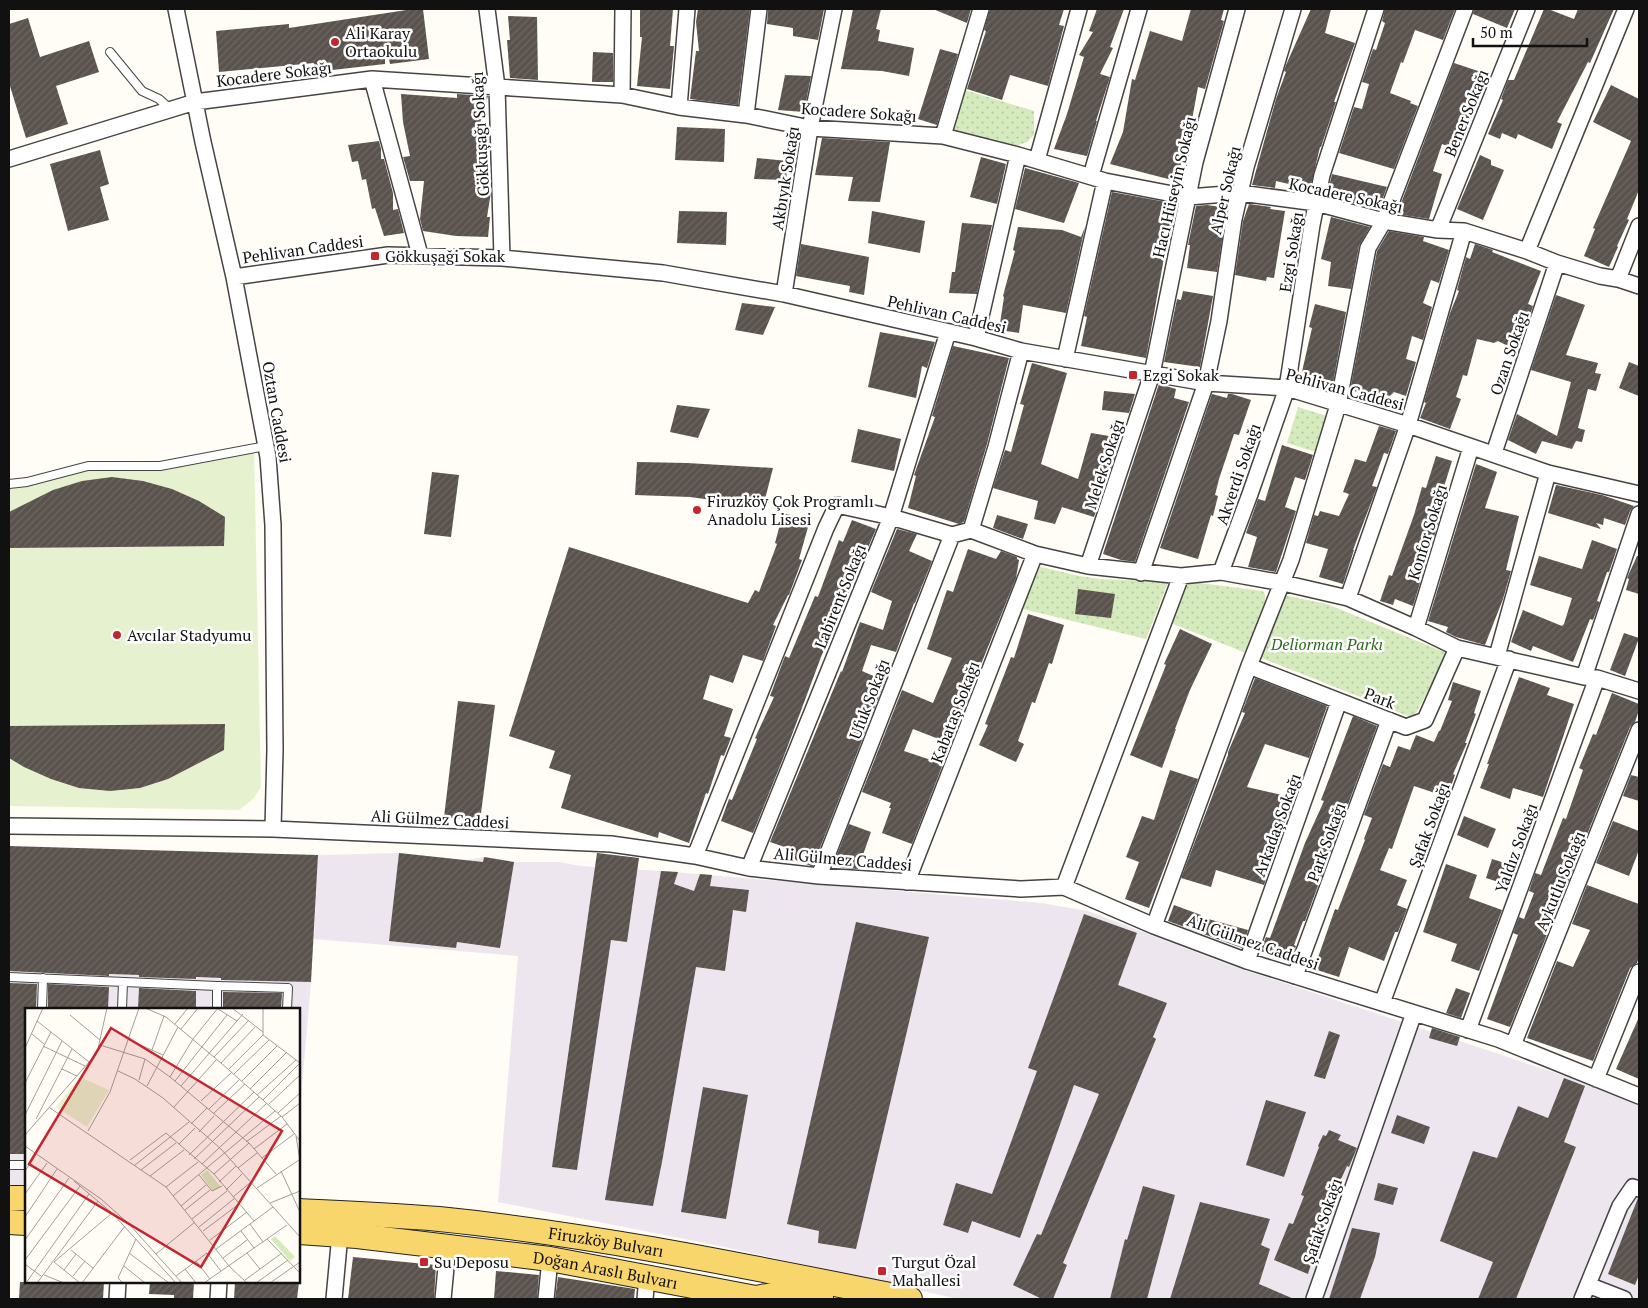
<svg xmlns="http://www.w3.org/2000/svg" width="1648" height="1308" viewBox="0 0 1648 1308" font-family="'PT Serif',serif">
<defs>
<pattern id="park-dots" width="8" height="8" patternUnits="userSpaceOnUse" patternTransform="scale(1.25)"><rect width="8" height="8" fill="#d5ebbd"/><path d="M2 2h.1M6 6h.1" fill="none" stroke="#b6c8a1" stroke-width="1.8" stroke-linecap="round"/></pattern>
<pattern id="building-hatch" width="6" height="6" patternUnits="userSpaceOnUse" patternTransform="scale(1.25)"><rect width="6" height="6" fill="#5a524d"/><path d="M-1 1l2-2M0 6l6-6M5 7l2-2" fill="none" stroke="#6d6662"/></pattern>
</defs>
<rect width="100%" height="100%" fill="#fffdf5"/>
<!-- industrial -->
<path fill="#eee6ef" d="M399,853l67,7 18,-3 30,5h45l22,4 80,5 380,32 47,8 139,53 323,107 89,31v197h-681l-238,-53 -222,-44 20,-246 -204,-17 4,-84z
M9,970l302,12 -12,139v-112h-273v180l-17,-1z"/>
<!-- park -->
<path fill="url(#park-dots)" d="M965,90l69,21v24l-7,7 -11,4 -61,-12 -2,-8z
M1298,407l32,10 -11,36 -32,-10z
M1037,566l42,10 22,3 67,3 -22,57 -123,-30z
M1192,582l71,9 2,4v7l-19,51 -75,-30 14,-36z
M1284,595l43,9 122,50 -36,64 -154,-61z"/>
<!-- pitch -->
<path fill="#e6f2cf" d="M254,448l7,339 -8,12 -14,11 -230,-4v-323l79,-16h72z"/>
<!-- building -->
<path fill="url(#building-hatch)" d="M413,9h10l6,50 -39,5 -2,-10h-3v10l-70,8 -1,-9 -95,9 -3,-41 73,-7v4z
M640,9h33l-3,37h4l-4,43 -33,-3 5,-49h-2z
M698,9h52l-12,96 -48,-6 6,-48h3l-3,-29z
M768,9h56l-6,31 -25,-4v-8l-26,-4z
M853,9h28l-5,20 4,1 -2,11 36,7 -5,28 -27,-5 -41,-2z
M933,9h38l-4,14z
M990,9h74l-5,16 5,1 -16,60 -38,-11 -8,25 -35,-11 19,-58 -2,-1z
M1097,9h27l-14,38 3,1 -13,26 10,3 -14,44h1l-10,35 -33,-7 13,-35 17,-57 -5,-2 14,-23 -4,-1z
M1191,9h33l-3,11 3,1 -19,68 -7,-2 -9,49 -13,45 -66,-17 13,-32 9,-53 3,1 15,-49 32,10z
M1311,9h20l-6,24 30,10 -21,59h2l-15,45h-1l-10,42 -34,-8 -1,7 -23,-3 24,-86 10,-27 -2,-1 2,-6z
M1385,9h70l-12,31 -28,-10 -12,33 -2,-1 -11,31 21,8 -1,2 8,3 -24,63 -55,-16 15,-46 8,2 7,-25 -7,-2 11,-33 3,1 9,-27 -3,-2z
M1474,9h41l-8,19 -34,-14z
M1544,9h4l26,10 4,-10h36l-24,54 -2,-1 -31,60 5,2 -10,25 -34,-15 -2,5 -14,-6 -2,6 -12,-5 15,-34 -2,-1 7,-19h6z
M508,16l29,1 1,63 -28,-2 -3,-38h3z
M28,18l12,39 49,-16 10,31 -43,14 12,38 -42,14 -17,-55v-59z
M940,49l18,5 -21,71 -19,-6z
M593,52l20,1v29h-21z
M1454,63l36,12 -7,18 -5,-1 -9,26h-3l-12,31 -12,-5 -9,27 9,3 -13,45 -32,-5z
M785,75l26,1 -7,36 -26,-2z
M1611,85l28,14v91l-12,29 2,1 -12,26 1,1 -9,20 -25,-11 11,-27 -2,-1 38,-87 -38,-19z
M401,94l56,4v-4l31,2 -8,27 3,21 4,-1 2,15 -5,34h7l-4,25h3l-2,20 -32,-1 -33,-5 -3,-12 4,-38h-14l-7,-24 7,-1 -7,-34z
M677,127l48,2 -1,33 -49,-2z
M822,138l68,4 -10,60 -32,-1 5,-24 -38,-2z
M379,141l2,8v10h3l9,34v17l5,-1 6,24 -20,3 -9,-28 -3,1 -6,-30 -4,1 -4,-19 -6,1 -4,-17z
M100,150l9,34 -9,3 9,33 -41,11 -18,-67z
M1480,155l11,5v5l13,5 -21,50 -26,-11z
M981,157l25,7 -9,40 -27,-7z
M757,158l31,3 -2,19 -32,-1z
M1025,168l54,15 -15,40 -49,-14z
M1332,174l55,13 -9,23 -51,-14z
M1112,192l65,12 -8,38 -2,-1 -21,117 -65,-12 6,-29 -3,-1z
M1249,204l22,3 -1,2 15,2 -11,67 -7,-1 -1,4 -31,-6 8,-54z
M1207,205l20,3 -10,64 -30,-4 3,-23h-2l8,-39z
M679,211l48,1 -1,33 -49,-2z
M872,211l53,10 -5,32 -52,-10z
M1331,217l39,10 -11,19 -8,43 -23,-3 3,-24 -10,-3z
M962,223l30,2 -15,69 -28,-1 3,-21h3z
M1018,227l44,3 19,7 4,-10 -19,86 -43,-8 -4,28 -20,-3 5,-33 -1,-1 12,-45 -2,-1z
M1389,231l35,6 -1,4 26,9 -10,33 -8,-3 -8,23 9,4 -9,33 -11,-4 -6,23 10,3 -10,34 -12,-4 -4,4 -16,-5 -1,5 -23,-6 27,-139z
M801,244l68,13 -5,38 -15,-3 1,-6 -54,-10z
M1475,244l18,6 -1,2 49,19 -13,33 5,2 -8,23 -4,-1 -9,20 -14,-7 -4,2 -17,-4 -10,37 -4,-1 -7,22 5,2 -11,30 -30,-11 6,-15 -2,-1 26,-89 9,-22 -2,-1 9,-33 4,2z
M1183,291l30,5 -13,71 -36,-5 13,-63 4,1z
M1556,295l29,10 -19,50 32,8 -3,10 6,1 -5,17 -8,-2 -10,39 7,2 -3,12 -6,-1 -4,8 -30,-8 -6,13 -28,-14 9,-26 40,22 14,-54 -40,-12z
M742,303l33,4 -12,28 -28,-5z
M1315,304l31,8 -13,71 -32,-7 11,-48 -3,-1z
M880,332l55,10 -8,26 -5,-2 -6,32 -48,-11z
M953,346l56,12 -22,86 -23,78 -5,2 -51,-16 8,-32 -2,-1 21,-58 -3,-1z
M1629,362l10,4v30l-20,-8z
M1032,363l35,10 -26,91 37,15 13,-46 30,5 -27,79 -32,-10 -7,17 -21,-5 4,-18 -45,-13 12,-38 6,2 13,-47 -4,-1z
M1159,384l17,5 -2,9 15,4 -54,160 -14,-2 -18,-6z
M1104,391l31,3 -6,19 -27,-3z
M1212,394l15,4 1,-4h4l19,6 -12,35 -5,-1 -15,45 -4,16 3,1 -5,20 -2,-1 -13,44 -38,-11z
M677,405l33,4 -12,29 -28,-6z
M1379,426l17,5 -8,23 -4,-1 -12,33 5,1 -24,63h1l-11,34 -24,-7 9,-28 -22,-6 8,-28 4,1 2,-5 19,5 10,-22 -6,-2 12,-33 11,3z
M858,429l43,10 -7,32 -43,-9z
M1282,445l31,10 -8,25 -10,-3 -10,30 11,4 -20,61 -28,-5 9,-30 -11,-4 12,-34 7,2z
M1436,456l16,5 -10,32 5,1 -34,112 -18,-7 -2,6 -13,-4 9,-26 3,1 22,-61 8,-28 4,1z
M637,462l50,1 86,5 -10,39 -73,-10 -55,-2z
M1476,464l21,8 -12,36 34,8 -13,54 5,1 -8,28 -18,46 -29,-8 -10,-5 2,-5 -20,-6z
M432,472l27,3 -8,62 -27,-3z
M112,477l31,4 29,8 27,12 26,16 -1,29 -215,2v-36l44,-22 29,-9z
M1556,485l46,10 32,11 -4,5 -5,14 -21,-7 -1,7 -7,-2 5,6 -53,-16z
M783,513l27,7 -11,39 3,1 -13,35h-1l-15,30 3,1 -13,35 -20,-6 -10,28 -23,-8 -7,24 30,10 -9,27 7,2 -7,18 -3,-1 -13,39 -2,-1 -17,50 -30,-11 -1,6 -97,-30 10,-33 -22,-7 6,-17 -46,-15 60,-189 179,56 7,-13 4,2 18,-48 -2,-1z
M997,515l31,9 -5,15 -30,-11z
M852,520l24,9 -55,128 -37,99 -31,77 -32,-12 8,-22 3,1 25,-61 -2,-1 19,-41 -4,-1 15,-40 4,2 26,-62 3,1 21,-57 4,2z
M897,529l20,5 -8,17 23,10 -17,42h-1l-18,49 -25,-7 -9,26 23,10 -72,185h-2l-18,-7 3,-8 -26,-9 71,-171 1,1 18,-50 23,8 9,-29 -21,-9z
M1592,540l25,9 -8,23h-2l-10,29 3,1 -7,18 -3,-1 -17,43 -40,-16 -2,5 -20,-9 12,-32 39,16 2,-2 8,-26 -42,-13 9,-29 43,13z
M968,549l28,10 5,-8 16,6v2l2,1 -3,18 -67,165 -36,-14 -9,22 39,13 -31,80 -30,-11 9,-25h-2l2,-5 -29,-11 40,-102 31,13 19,-45 -25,-9 20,-59 6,2z
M1637,556h2v38l-13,-4 3,-11 -2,-1z
M1078,589l37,5 -4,24 -36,-4z
M1028,614l36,11 -12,39 -3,-1 -14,40 -3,-1 -14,39 6,3 -8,18 -37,-17 9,-20 -3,-1 26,-67 3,1z
M1180,629l32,15 -22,46 -15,39h1l-14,39 -32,-13 36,-90 -2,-1z
M1624,633l15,5 -14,38 -15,-6z
M1519,677l31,11 -3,7 27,9 -31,93 -30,-9 -3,11 -30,-11 9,-24h-2z
M1255,678l72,28 -18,52 -44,-14 -18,43 48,11 -7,18 -1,-1 -23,70 -48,-15 -5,17 -30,-9 47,-123v-3l17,-39 -3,-1z
M1453,682l28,9 -7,22 2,1 -11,29h2l-14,31 2,1 -8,22 -33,-11 -22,63 -3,-1 -9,22 27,10 -10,25 10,4 -9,23h-3l-11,29 -35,-14 -10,30 -25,-8 21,-60 3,1 27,-70 -1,-1 8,-21 -8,-3 19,-51 7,3 8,-21 12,4 6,-15 18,7 5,-11h1l12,-30 -4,-1z
M1612,693l27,11v6l-4,12 -5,5 -120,300 -23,-8 31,-84 -5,-2 6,-16 5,2 10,-26 -5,-2 6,-18 6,2 22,-57 3,1 17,-49 -4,-2 14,-34 3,1z
M458,701l37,4 -15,116 -36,-4z
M1353,716l24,10 -72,195h-2l-9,24 2,1 -5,15 -31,-10 6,-14 4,1 35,-95 19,-42 -3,-1z
M225,724l-1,26 -56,29 -28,9 -30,3 -31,-3 -28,-9 -27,-12 -15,-9v-32z
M1170,770l28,9 -49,129 -24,-9 14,-37 -13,-5 16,-41 12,4z
M1631,775l8,2v24l-16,-5z
M1464,816l32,13 -8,19 -31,-13z
M1613,821l26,10v19l-10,26 -33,-13z
M849,824l22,8 -13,37 -15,-1 -10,-3z
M9,846l309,9 -7,127 -90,-2v-2l-25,-1v2l-57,-2v-2l-30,-1v2l-100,-5z
M399,853l84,9 1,-5 30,5 -14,86 -43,-6 -1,6 -67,-7z
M597,853l42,5 -12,84 -16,-2 -34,230 -25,-3z
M1492,859l26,8 -7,19 -25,-8z
M1446,864l31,11 -8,23 33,12 -23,61 -28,-10 6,-17 -34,-12z
M661,871l17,1 -4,12 20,7 6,-17 12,1 -2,11 39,4 -3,22 -13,-2 -8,61 -29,-4 -34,195 -9,44 -48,-6z
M1587,885l52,19v53l-2,6 -7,5 -37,93 -66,-23 30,-77 16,6 17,-37 -18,-6z
M1174,905l27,10v2l47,13 -6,18 -74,-27z
M1084,914l53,19 -19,52 49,18 -14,34 3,2 -93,224 4,2 -14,34h-11l-29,-14 24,-51 4,1 58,-141 -25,-9 -54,153 -48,-17 -4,12 -25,-8 13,-42 36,11 45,-123 -9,-3z
M856,922l73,15 -73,312 -38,-6 1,-12 -32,-7z
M9,983l28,1 -1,25h-10v145h-17z
M48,984l61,3 -1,22h-60z
M139,988l57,3v18h-58z
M1456,988l14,5 -9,25 -15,-5z
M223,992l59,1 -1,16h-58z
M1639,1017v62l-23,-10z
M1432,1028l28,9 -3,9 -28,-8z
M1329,1031l11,4 -15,44 -11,-3z
M1564,1078l21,8 -21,56 12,5 -60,152h-38l15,-37 -53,-21 33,-90 24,7 21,-52 30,12z
M703,1087l45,8 -22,124 -45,-7z
M1266,1100l40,12 -22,65 -38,-12z
M1397,1115l33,12 -6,17 -33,-11z
M1329,1130l12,5 -3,5 19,8 -8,19 -2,-1 -11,24 4,1 -20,44 -12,39 -34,-14 15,-37 4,1 11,-28 -3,-1 18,-48 -1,-1 5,-11 3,1z
M1378,1183l20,5 -5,17 -19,-5z
M1143,1186l32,9 -28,104h-37l15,-60 2,1z
M1638,1198l1,77 -4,10 -27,-11z
M1200,1202l70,17 -9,26 9,4 -11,35 35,15h-124z
M1352,1228l28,5 -5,24 -15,42h-31z
M353,1257l83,8 -2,34h-86z
M496,1271l43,4 -2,24h-43z
M558,1277l77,12 -1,10h-79z
M20,1282h84l-1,17h-84z
M150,1282h44l-1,17h-19v-4l-25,-1z
M235,1282h64l-2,17h-63z"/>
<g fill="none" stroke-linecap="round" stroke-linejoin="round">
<!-- service casing -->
<g stroke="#444" stroke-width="10">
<path id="service" d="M110,52l32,39 17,8 11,10
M9,484l18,-2 61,-16h72l106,-20
M9,977l208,9 71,2 -1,21
M42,1009l1,-31
M122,1009l1,-27
M217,1009v-23
M9,1165h17"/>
</g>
<!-- minor casing -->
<g stroke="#444" stroke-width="18">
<path id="minor" d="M176,9l27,133 31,135 34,180 5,68 2,225 -2,79
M487,9l10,78 5,171
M372,79l48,176
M622,95l1,-86
M679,107l8,-98
M746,115l13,-106
M943,136l38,-127
M9,159l186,-57 177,-23 250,16 57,12 67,8 64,13 133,8 75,19 87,26 83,16 52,-4 76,10 68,18 54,9 26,1 63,20 30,12 43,13 18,3 21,7
M1037,160l42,-151
M1091,176l48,-167
M1438,230l89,-221
M1527,251l99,-242
M234,277l154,-22 114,3 161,15 121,21 192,44 45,13 185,32 81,5 121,37 140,48 91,21
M1618,279l21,-53
M784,294l26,-166 24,-119
M976,338l42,-183
M1065,359l40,-178
M1494,453l63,-190
M971,530l25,-83 25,-96
M1088,566l64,-192 43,-212 42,-153
M1221,572l29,-78 37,-106 25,-163 10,-50 54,-166
M1141,573l65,-190 13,-62 15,-102 12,-52 47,-158
M1348,598l60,-173 56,-194
M1416,628l55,-181
M1497,656l51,-183
M1249,666l157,61 19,-7 32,-72
M1584,677l55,-163
M9,826l264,3 338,15 84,12 54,12 70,8 202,13 43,-2 90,39 93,35 251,78 141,57
M695,856l131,-328 11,-23 54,12 61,18 19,-5 64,24 53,12 93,10 40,-4 62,11 65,15 68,30 41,20 127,29 13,1 42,13
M749,868l142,-351 57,-185
M819,876l133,-341
M907,882l128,-328
M1064,887l117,-311
M1154,926l95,-260 42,-106 47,-155 30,-157 16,-27 81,-212
M1247,961l92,-260
M1295,976l94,-256
M1382,1003l127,-344
M1468,1030l129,-352
M1513,1045l126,-315
M1596,1079l43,-107
M1588,1285l36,14
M117,1299l1,-17
M218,1299l1,-17
M334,1299l6,-65
M443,1299l5,-53
M546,1299l4,-40
M645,1299l2,-22
M1314,1299l100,-286
M1582,1299l38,-93 13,-19 6,2"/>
</g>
<!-- primary casing -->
<g stroke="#222" stroke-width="26">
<g id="primary">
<path d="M9,1198h17"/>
<path id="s1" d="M299,1211c46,2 93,4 140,8 159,16 315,49 471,80"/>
<path d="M9,1222l17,1"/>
<path id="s2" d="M299,1232l58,4 193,23 211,40"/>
<path d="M756,1298c27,-5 37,-8 65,-1"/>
</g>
</g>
<!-- service -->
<use href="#service" stroke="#fff" stroke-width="8"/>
<!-- minor -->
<use href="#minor" stroke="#fff" stroke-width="15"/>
<!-- primary -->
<use href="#primary" stroke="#f9d66b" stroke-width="24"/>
</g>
<!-- markers -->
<g fill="#c4262e" stroke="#fff" stroke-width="2">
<circle cx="335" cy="42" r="5"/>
<rect x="370" y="251" width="10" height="10" rx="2.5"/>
<rect x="1128" y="370" width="10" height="10" rx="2.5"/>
<circle cx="697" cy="510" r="5"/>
<circle cx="117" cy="635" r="5"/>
<rect x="419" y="1257" width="10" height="10" rx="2.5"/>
<rect x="877" y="1266" width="10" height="10" rx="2.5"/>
</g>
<g text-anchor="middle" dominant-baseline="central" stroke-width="5" stroke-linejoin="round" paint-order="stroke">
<!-- poi labels -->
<g font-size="16" fill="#111" stroke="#fff" text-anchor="start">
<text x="345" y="33">Ali Karay<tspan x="345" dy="18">Ortaokulu</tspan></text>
<text x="385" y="256">Gökkuşaği Sokak</text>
<text x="1143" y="375">Ezgi Sokak</text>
<text x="707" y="501">Firuzköy Çok Programlı<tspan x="707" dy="18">Anadolu Lisesi</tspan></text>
<text x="127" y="635">Avcılar Stadyumu</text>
<text x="434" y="1262">Su Deposu</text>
<text x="892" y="1262">Turgut Özal<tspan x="892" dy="18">Mahallesi</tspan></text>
</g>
<!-- street labels -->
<g font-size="16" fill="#111" stroke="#fff">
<text transform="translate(274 74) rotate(-7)">Kocadere Sokağı</text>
<text transform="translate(859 112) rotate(4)">Kocadere Sokağı</text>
<text transform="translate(1466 113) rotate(-68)">Bener Sokağı</text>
<text transform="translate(480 134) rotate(-93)">Gökkuşağı Sokağı</text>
<text transform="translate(785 178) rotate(-81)">Akbıyık Sokağı</text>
<text transform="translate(1174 187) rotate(-77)">Hacı Hüseyin Sokağı</text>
<text transform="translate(1225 190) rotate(-77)">Alper Sokağı</text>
<text transform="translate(1346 195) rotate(12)">Kocadere Sokağı</text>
<text transform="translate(303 249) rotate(-8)">Pehlivan Caddesi</text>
<text transform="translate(1291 252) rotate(-81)">Ezgi Sokağı</text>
<text transform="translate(947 314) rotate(13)">Pehlivan Caddesi</text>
<text transform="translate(1509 353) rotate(-71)">Ozan Sokağı</text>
<text transform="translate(1345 389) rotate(15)">Pehlivan Caddesi</text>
<text transform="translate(277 412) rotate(80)">Oztan Caddesi</text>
<text transform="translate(1104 464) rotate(-72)">Melek Sokağı</text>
<text transform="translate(1238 474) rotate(-71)">Akverdi Sokağı</text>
<text transform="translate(1427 532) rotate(-73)">Konfor Sokağı</text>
<text transform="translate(840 596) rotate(-68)">Labirent Sokağı</text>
<text transform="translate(1380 698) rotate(21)">Park</text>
<text transform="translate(869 699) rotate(-69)">Ufuk Sokağı</text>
<text transform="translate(955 712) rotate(-69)">Kabataş Sokağı</text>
<text transform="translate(440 819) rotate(3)">Ali Gülmez Caddesi</text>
<text transform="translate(1277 825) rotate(-70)">Arkadaş Sokağı</text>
<text transform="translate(1429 825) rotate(-70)">Şafak Sokağı</text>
<text transform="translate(1326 842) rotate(-70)">Park Sokağı</text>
<text transform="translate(1516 848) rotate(-70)">Yaldız Sokağı</text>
<text transform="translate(843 859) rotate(5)">Ali Gülmez Caddesi</text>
<text transform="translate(1560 881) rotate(-68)">Aykutlu Sokağı</text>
<text transform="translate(1253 942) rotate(19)">Ali Gülmez Caddesi</text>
<text transform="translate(1322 1221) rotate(-71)">Şafak Sokağı</text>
<text stroke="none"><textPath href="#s1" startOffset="309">Firuzköy Bulvarı</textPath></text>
<text stroke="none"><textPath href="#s2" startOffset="309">Doğan Araslı Bulvarı</textPath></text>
</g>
<!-- park labels -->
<g font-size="16" font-style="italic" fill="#2f6b1f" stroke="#fff">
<text x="1327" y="644">Deliorman Parkı</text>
</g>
</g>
<!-- overview -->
<g transform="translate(25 1008)">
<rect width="275" height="275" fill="#fffdf5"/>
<path d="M182,162l14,17 -8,4 -12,-16zM250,228l20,21 -5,4 -19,-22z" fill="#d5ebbd"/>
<path d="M55,69l29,13 -22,37 -31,-20z" fill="#e6f2cf"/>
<path fill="none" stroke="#a09f9a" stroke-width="1" d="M120,0l21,9 55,46 61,54 18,24M207,0l31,24M238,0v27l37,28M193,1l19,12M45,7l30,25M12,13l14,11M150,16l13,-16M156,21l17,-21M7,26l12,10M104,32l34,15M75,37l45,14 25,18 79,66 27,31M18,38l42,20M0,40l18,-40M127,42l12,-34M189,49l35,-37M196,55l34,-36M37,61l15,7M204,61l34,-34M93,63l17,8 28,19 58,51 79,88M209,66l35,-34M145,69l23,-38 25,-31M114,72l6,-21M150,73l52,-66M217,73l35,-35M0,75l26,-51 38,30M122,78l31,-59M156,78l62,-72M225,81l37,-37M232,87l39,-35M238,92l37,-37M176,93l31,-29M244,96l31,-29M149,99l43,-48M25,100l116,79 63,79 18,17M184,101l31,-30M253,105l22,-20M188,106l32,-30M0,107l37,-74M257,109l18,-14M11,111l36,-70M166,116l16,-16M63,123l22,-39 29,-84M174,124l15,-16M0,127l72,-82 10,-45M271,128l4,25M221,134l35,-26M154,136l16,-16M0,138l76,53 28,25 53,59M229,141l33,-25M164,147l65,-63M237,150l32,-24M169,151l65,-62M105,152l36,-27 48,41 40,47M177,156l65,-61M110,157l54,-43M213,160l19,-15M116,162l35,-27M0,163l10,-15M256,163l19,41M189,166l35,-31M174,167l13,16 10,-5M125,168l34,-26M49,173l38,32 64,70M194,174l17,-16M141,179l32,-25M232,180l42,-28M201,182l16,-16M0,186l22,-31M148,188l102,-85M208,189l18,-15M245,195l30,-12M156,198l25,-21M160,202l25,-20M0,209l32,-48M167,211l35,-28M225,216l13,18M174,219l36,-29M178,223l36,-27M216,223l13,17M242,231l33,34M0,232l44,-62M185,232l37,-28M191,241l57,-42M46,242l22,18M104,245l40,30M222,245l13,16M131,246l39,-32M198,250l24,-18M0,252l55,-74M171,253l14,18M0,256l16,12M99,258l21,17M160,261l11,14M39,262l12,-16M19,267l20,8M48,268l12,-15M151,268l31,-23 14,18M220,272l37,-27M1,275l63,-89M12,275l61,-82M55,275l-26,-21 58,-49M57,275l43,-57M98,275l-5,-5 18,-39M179,275l83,-58M231,275l32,-23M245,275l30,-21"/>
<path fill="#c4262e" fill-opacity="0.15" stroke="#c4262e" stroke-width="2.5" d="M86,20l171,103 -81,136 -172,-103z"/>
<rect width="275" height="275" fill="none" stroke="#111" stroke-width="2.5"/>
</g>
<!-- border -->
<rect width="1648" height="1308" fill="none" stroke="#111111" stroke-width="20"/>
<!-- scale -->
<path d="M1473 38v8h114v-8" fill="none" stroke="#111111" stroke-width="2.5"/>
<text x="1480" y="38" font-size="15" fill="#111111" stroke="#ffffff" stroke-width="4" paint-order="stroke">50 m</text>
</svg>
